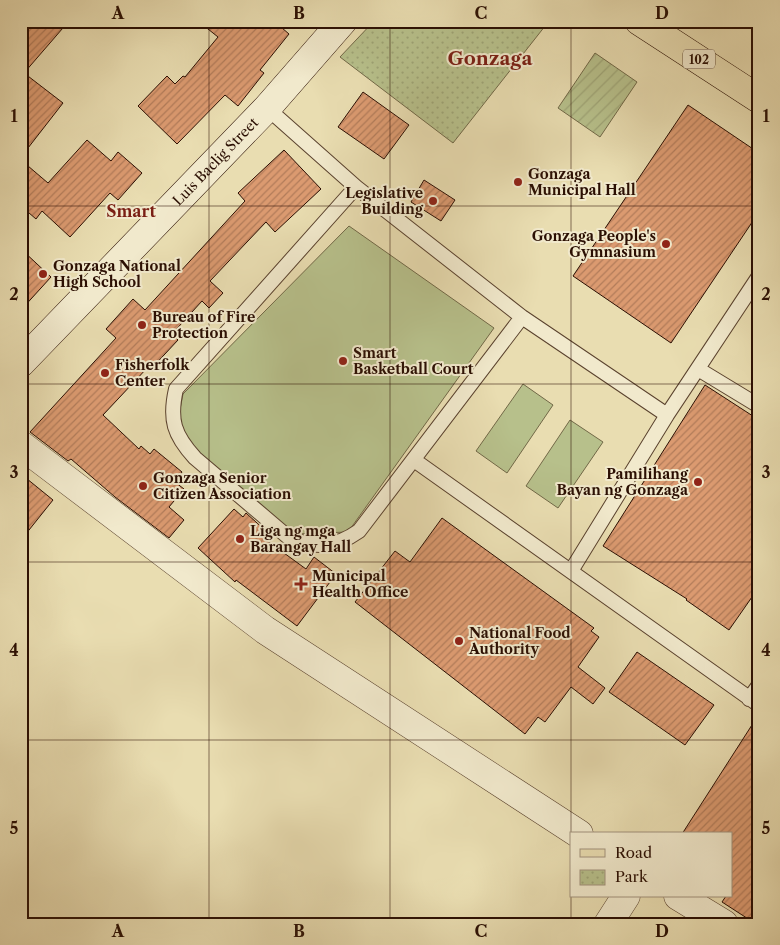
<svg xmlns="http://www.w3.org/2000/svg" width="780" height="945" viewBox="0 0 780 945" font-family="'Libre Caslon Text',serif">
<defs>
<pattern id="park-dots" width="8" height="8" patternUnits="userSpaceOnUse" patternTransform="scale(1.25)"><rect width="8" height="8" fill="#b7c08b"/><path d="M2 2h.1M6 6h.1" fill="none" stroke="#9ea476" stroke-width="1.8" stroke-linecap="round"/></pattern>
<pattern id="garden-furrows" width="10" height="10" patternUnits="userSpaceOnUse" patternTransform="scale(1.25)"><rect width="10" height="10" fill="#b7c08b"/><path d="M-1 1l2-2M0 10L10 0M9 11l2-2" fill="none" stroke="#9ea476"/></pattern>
<pattern id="building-hatch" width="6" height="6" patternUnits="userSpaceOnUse" patternTransform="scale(1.25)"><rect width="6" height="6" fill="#db9a70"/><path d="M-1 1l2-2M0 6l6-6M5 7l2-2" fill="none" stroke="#b27c5a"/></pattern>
</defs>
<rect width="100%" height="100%" fill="#e9ddb1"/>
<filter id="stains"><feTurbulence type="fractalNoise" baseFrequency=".004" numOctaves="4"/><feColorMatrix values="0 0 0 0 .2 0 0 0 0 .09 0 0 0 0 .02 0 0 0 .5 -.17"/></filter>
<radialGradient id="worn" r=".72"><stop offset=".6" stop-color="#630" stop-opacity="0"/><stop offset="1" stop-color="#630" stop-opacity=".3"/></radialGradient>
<!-- park -->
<path fill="url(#park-dots)" stroke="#716847" d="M374,21h175l-96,122 -113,-86z"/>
<!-- garden -->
<path fill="url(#garden-furrows)" stroke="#716847" d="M595,53l42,29 -37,55 -42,-29z"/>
<!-- pitch -->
<path fill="#b7c08b" stroke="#716847" d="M349,226l145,102 -146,204 -54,2 -107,-86 -10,-23 6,-31z
M523,384l30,21 -46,68 -31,-22z
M570,420l33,22 -45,66 -32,-22z"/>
<!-- building -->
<path fill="url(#building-hatch)" stroke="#2b0f03" d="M21,21h48l-45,52 39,30 -42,54z
M198,21h76l15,13 -29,36 4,3 -26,33 -13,-11 -48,49 -39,-38 29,-30 8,8 8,-8 2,1 33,-40z
M363,92l46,33 -25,34 -46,-32z
M688,105l71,48v59l-88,131 -98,-67z
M87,140l24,21 7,-9 24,21 -24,27 -8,-7 -40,44 -28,-26 -6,8 -15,-13v-46l27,23z
M284,150l37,39 -46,43 -9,-10 -56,59 13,12 -14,15 -7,-7 -30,33 6,6 -27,29 -3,-2 -45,48 36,34 2,-3 9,8 4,-5 28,23 -7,10 9,7 -15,18 15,13 -15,18 -54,-41 -44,-38 -3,2 -38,-29 86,-94 -10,-9 27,-30 12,11 100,-109 -7,-8z
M424,180l31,20 -14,21 -30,-19z
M21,249l30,28 -30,33z
M705,385l54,35v167l-30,43 -43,-30 1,-1 -84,-53z
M21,474l32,26 -32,40z
M234,509l9,8 3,-4 21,19 -5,5 44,32 8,-12 22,17 -39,52 -61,-46 -1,2 -37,-34z
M442,518l152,110 -3,3 8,6 -21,30 27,21 -12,16 -22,-17 -26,35 -7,-5 -13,17 -170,-132 40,-51 15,11z
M637,652l77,53 -29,40 -76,-53z
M759,714v210h-3l-34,-22 4,-6h5v-62h-49z"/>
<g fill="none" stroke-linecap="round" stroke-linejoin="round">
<!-- lane casing -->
<g stroke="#5a422e" stroke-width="16">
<path id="lane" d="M267,108l89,79 166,130 145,98
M356,187l-180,202c-7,31 -2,46 19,69l93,79c26,12 47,11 71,-6l163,-214
M698,369l61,37
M414,460l345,245
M571,571l96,-156 92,-139
M749,699l10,-14"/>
</g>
<!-- street casing -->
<g stroke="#5a422e" stroke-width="29">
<path id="street" d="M21,445l244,185 314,204
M678,896l46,28
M608,924l18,-28"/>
</g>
<!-- secondary casing -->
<g stroke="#2b0f03" stroke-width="29">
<g id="secondary">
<path id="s1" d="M21,363l246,-255 76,-87"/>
</g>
</g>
<!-- primary casing -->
<g stroke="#2b0f03" stroke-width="29">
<path id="primary" d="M639,21l120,78"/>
</g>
<!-- lane -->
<use href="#lane" stroke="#f1e9cc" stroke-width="14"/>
<!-- street -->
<use href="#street" stroke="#f1e9cc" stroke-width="28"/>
<!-- secondary -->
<use href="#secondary" stroke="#f1e9cc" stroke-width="28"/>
<!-- primary -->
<use href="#primary" stroke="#e9ddb1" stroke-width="28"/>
</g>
<!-- grid -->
<path fill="none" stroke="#2b0f03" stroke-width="1" stroke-opacity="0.55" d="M209,21v903M390,21v903M571,21v813M21,206h738M21,384h738M21,562h738M21,740h738M571,834v62M571,896v28"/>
<!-- markers -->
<g fill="#8f2418" stroke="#f1e9cc" stroke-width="2">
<circle cx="518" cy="182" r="5"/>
<circle cx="433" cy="201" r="5"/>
<circle cx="666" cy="244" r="5"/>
<circle cx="43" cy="274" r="5"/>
<circle cx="142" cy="325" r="5"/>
<circle cx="343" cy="361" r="5"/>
<circle cx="105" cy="373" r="5"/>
<circle cx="698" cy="482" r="5"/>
<circle cx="143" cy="486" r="5"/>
<circle cx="240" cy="539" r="5"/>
<path d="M298.5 576.5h5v5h5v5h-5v5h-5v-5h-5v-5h5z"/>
<circle cx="459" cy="641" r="5"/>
</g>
<g text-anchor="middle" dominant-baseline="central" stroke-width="4" stroke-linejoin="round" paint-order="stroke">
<!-- shield labels -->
<rect fill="#f1e9cc" stroke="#66503f" stroke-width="1" x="683" y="49.5" width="32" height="19" rx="4"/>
<g font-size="12" font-weight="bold" fill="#2b0f03">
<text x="699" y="59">102</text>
</g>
<!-- street labels -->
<g font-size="14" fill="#2b0f03" stroke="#f1e9cc">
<text stroke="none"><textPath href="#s1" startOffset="280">Luis Baclig Street</textPath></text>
</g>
<!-- poi labels -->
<g font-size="14" font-weight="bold" fill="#2b0f03" stroke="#f1e9cc" text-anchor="start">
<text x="528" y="174">Gonzaga<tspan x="528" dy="16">Municipal Hall</tspan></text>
<text x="423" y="193" text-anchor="end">Legislative<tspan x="423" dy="16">Building</tspan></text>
<text x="656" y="236" text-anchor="end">Gonzaga People's<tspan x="656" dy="16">Gymnasium</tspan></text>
<text x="53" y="266">Gonzaga National<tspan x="53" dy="16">High School</tspan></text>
<text x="152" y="317">Bureau of Fire<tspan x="152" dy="16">Protection</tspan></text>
<text x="353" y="353">Smart<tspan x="353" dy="16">Basketball Court</tspan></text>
<text x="115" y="365">Fisherfolk<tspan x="115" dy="16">Center</tspan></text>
<text x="688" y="474" text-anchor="end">Pamilihang<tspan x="688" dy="16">Bayan ng Gonzaga</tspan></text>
<text x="153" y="478">Gonzaga Senior<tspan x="153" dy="16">Citizen Association</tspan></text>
<text x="250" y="531">Liga ng mga<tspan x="250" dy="16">Barangay Hall</tspan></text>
<text x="312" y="576">Municipal<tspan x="312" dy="16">Health Office</tspan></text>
<text x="469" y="633">National Food<tspan x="469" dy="16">Authority</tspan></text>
</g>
<!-- quarter labels -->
<g font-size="16" font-weight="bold" fill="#7a1f14" stroke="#f1e9cc">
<text x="131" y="211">Smart</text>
</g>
<!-- district labels -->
<g font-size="19" font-weight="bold" fill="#7a1f14" stroke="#f1e9cc">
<text x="490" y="58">Gonzaga</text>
</g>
</g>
<!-- margin -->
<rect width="780" height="945" fill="none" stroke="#e9ddb1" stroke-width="55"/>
<!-- legend -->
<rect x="570" y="832" width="162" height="65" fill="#f1e9cc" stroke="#a2927c"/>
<rect x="580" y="849" width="25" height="8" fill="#e9ddb1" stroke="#a2927c"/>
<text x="615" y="858" font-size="15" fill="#2b0f03">Road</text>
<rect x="580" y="870" width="25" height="15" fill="url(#park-dots)" stroke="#a2927c"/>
<text x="615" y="882" font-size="15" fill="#2b0f03">Park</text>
<rect x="28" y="28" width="724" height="890" fill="none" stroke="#2b0f03" stroke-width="2"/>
<g font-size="16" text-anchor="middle" font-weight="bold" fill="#2b0f03">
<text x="118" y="19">A</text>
<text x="299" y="19">B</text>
<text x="481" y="19">C</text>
<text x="662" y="19">D</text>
<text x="14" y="122">1</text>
<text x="766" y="122">1</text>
<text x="14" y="300">2</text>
<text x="766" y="300">2</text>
<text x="14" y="478">3</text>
<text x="766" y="478">3</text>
<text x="14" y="656">4</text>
<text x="766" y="656">4</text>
<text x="14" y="834">5</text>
<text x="766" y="834">5</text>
<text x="118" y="937">A</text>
<text x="299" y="937">B</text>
<text x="481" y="937">C</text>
<text x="662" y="937">D</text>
</g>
<rect width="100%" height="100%" filter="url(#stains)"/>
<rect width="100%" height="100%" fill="url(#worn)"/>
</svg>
